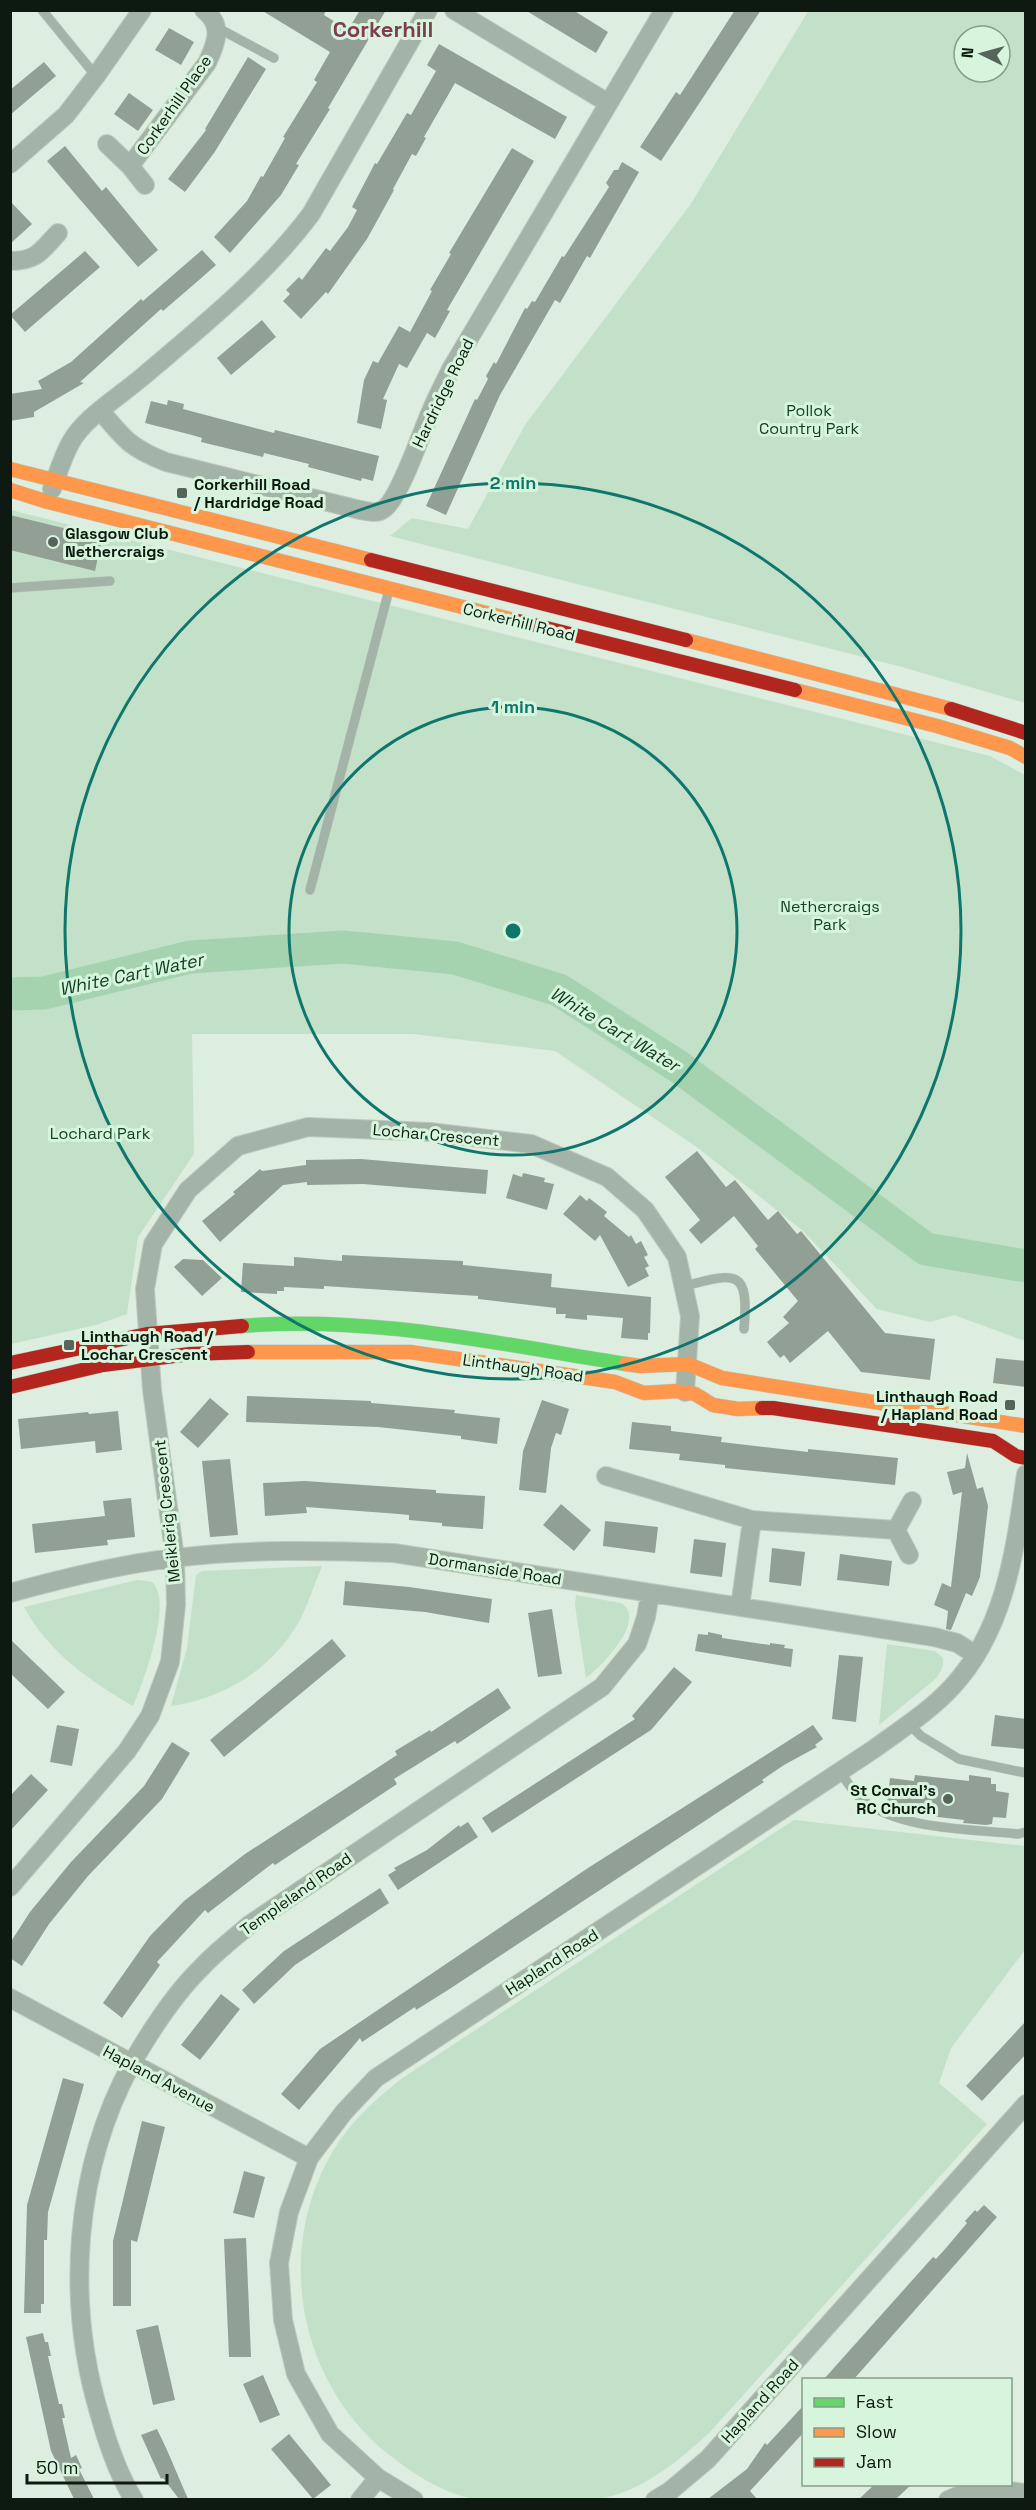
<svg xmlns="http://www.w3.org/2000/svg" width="1036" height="2510" viewBox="0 0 1036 2510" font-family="'Space Grotesk',sans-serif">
<rect width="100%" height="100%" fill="#ddeee0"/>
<!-- green -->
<path fill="#c3e0c8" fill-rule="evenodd" d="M809,10l216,1v692l-123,-36 -512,-131 22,-18 56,11 57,-104 165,-220zM964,36h36v36h-36z
M11,510l979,246 35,19v566l-71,-26 -24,7 -53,-13 -75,-79 -104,-82 -143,-97 -142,-17h-221l2,120 -56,83 -11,77 -31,11 -85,19z
M322,1566c-7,17 -13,35 -21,52 -27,50 -75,80 -130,88l16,-58 9,-73 6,-4z
M137,1580l15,2c22,18 -9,101 -19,124 -43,-25 -85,-54 -109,-99z
M576,1595l45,8c27,16 -19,63 -35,75l-11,-73z
M887,1644l48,7 8,7c1,10 -3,16 -10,23l-54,44z
M794,1820l231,26v104l-74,98 -12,35 48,41 -277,308c-30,28 -70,61 -112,67 -20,4 -43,1 -63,1 -19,0 -40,2 -59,-1 -31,-4 -64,-26 -88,-45 -90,-72 -114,-204 -55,-303 17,-29 42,-51 68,-72z"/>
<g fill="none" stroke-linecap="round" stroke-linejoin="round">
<!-- river -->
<path stroke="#a5d3af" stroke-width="33" d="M10,994l34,-1 146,-36 153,-10 112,11 104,32 120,77 247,182 100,17"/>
</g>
<!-- building -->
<path fill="#929f95" d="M261,10h65l-2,5 24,15 12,-20h26l-58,98 2,1 -34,55 3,1 -18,30 -51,58 -16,-16 33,-36 14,-25 2,1 22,-39 -2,-1 34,-55 -3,-2 16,-28z
M525,10h48l35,22 -12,21z
M735,10h26l-100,151 -21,-14 36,-55 4,3z
M169,28l25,14 -13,23 -26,-15z
M439,44l128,73 -12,22 -100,-56 -31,54 2,1 -10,18 -4,-2 -19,35 1,1 -27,49 -39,55 -2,-2 -25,27 -18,-18 7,-7 -4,-4 13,-13 3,3 24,-32 4,3 18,-24 9,-17 -5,-3 23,-44 2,1 30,-51 4,2 25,-44 -9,-6z
M248,57l18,12 -52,84 -29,39 -17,-13 38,-49 -1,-1z
M44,62l12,14 -46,39v-25z
M129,93l24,17 -15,21 -24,-17z
M65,146l37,45 4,-4 52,63 -20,17 -91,-106z
M512,148l22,13 -87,149 3,1 -15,27 -8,-5 -20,35 -8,-4 -16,35 4,1 -6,29 -24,-6 7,-43 9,-19 5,2 21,-37 11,6 22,-41 -2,-1 21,-36 -2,-1z
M622,162l17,10 -49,86 -3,-2 -27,47 -5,-3 -55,95 -54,120 -20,-9 49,-107 2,1 11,-21 -2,-3 8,-14 2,2 29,-56 2,1 5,-8 3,1 27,-46 2,1 45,-70 -3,-4 8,-13h4z
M10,201l22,23 -22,20z
M202,250l14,15 -17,15 -36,31 -2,-2 -81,73 4,1 -50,29v5l-24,4v-27l32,-5 -4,-8 33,-19 70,-63 2,2z
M85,251l15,16 -75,65 -15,-17z
M262,320l14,17 -45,38 -14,-17z
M168,400l16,4 -1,5 34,9 57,15 1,-3 104,26 -6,25 -11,-3 -1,3 -53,-14 1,-3 -45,-11 -1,4 -62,-15 1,-4 -10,-3 -47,-12 6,-22 16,4z
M10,515l82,20 -1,6 10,2 -6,28 -85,-21z
M697,1151l29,36 9,-7 33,40 10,-9 19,23 4,-3 84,102 50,6 -5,41 -69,-8 -33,-41 -38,32 -6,-8 -4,3 -13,-16 22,-19 -6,-6 15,-16 -43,-52 3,-3 -24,-30 -33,28 -12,-14 11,-10 -35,-43z
M361,1159l127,11 -2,24 -123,-10 -56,1v-3l-24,3 -63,57 -18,-21 33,-27 -2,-2 27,-23 2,2 44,-6v-5z
M523,1173l22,5 -1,4 10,2 -7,26 -41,-12 7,-24 9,3z
M580,1195l7,6 2,-3 18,14 -3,4 25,21 2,-2 5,9 5,-3 7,14 -4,2 5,9 -4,2 4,8 -21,11 -28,-52 -5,6 -32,-27z
M342,1255l121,6v4l89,9 -1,13 100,10 -1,36h-2v7l-27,-2 2,-20 -36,-3v5l-22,-2 1,-4h-10v-6l-78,-9v-3l-154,-10v3l-40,-2v4h-7v3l-36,-2 2,-29 51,3v-9l48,4z
M183,1259l20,1 19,18 -20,18 -28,-29z
M996,1358l30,3v26l-33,-4z
M247,1396l124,5v2l84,7 -1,3 46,5 -3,26 -36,-5v-3l-83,-9 -132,-5z
M210,1398l19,16 -31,34 -18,-16z
M542,1400l27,9 -8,26 -5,-2 -5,15 -5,45 -27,-3 4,-39z
M118,1411l4,39 -26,3 -1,-12 -74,8 -3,-30 70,-7 1,2z
M632,1422l39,4v5l51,6 -1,5 87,10v-3l90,9 -3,27 -170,-17v-3l-46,-5 1,-6 -51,-5z
M967,1453l10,36 6,-2 5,19 -8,71 -8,19 -6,-3 -15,37 -5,-1 2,-18 -14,-6 8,-22 9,4 11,-95 -9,3 -6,-23 18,-4z
M230,1459l8,76 -28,2 -8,-76z
M305,1481l131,9v3l49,3 -2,33 -41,-3v-3l-33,-3v-5l-10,-1 -93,-7 1,6 -42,3 -2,-33z
M131,1498l4,39 -28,3 1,5 -73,8 -3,-29 73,-8 -2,-15z
M561,1504l30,26 -17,21 -31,-26z
M605,1521l53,6 -3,26 -52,-7z
M694,1539l32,4 -4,34 -32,-4z
M772,1548l33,4 -4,34 -32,-4z
M840,1554l52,7 -3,25 -52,-6z
M345,1581l64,6 83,12 -3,24 -64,-11 -82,-7z
M552,1609l10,65 -24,3 -10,-64z
M708,1632l14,3v3l48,7v-2l15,2 -1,3 9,1 -2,18 -96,-16 3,-17 10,1z
M10,1639l55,53 -17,17 -38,-36z
M332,1639l14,17 -122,101 -14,-17z
M839,1655l24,2 -7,65 -24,-3z
M674,1667l18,15 -41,48 -159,103 -10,-15 153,-99 -3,-3z
M498,1688l13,20 -54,36 -2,-3 -61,38 3,5 -122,81 -2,-2 -65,50 -3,-3 -48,52 3,3 -38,53 -19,-15 47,-67 34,-35 61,-47 152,-99 -2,-4 35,-21 1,2z
M995,1715l31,4v30l-35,-3z
M57,1725l22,4 -7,37 -22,-4z
M813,1725l10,14 -8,6 2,2 -33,18 -22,15 2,2 -316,208 -32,20 -1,-3 -53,35 -2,-4 -61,72 -18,-16 39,-45 268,-181z
M172,1742l18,11 -28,46 -74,77 -39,48 -27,42 -12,-8v-15l20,-31 41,-50 73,-76z
M31,1774l17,16 -38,41v-35z
M915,1775l54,6v-6l22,3v6h5v7l13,2 -3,25 -13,-1 -1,7 -6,1 -23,-2 1,-3 -53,-6v-6l-24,-4 3,-26 24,3z
M468,1822l10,15 -80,53 -10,-15 8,-5 -2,-2 33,-18 32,-25 1,2z
M380,1888l9,15 -94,62 -41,39 -12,-14 42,-39z
M221,1994l19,15 -40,51 -19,-15z
M1026,2021v33l-44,47 -16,-15z
M63,2078l21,6 -36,128 -1,28h-3v64h-3v9h-17l3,-108z
M142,2121l23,6 -28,115 -6,-2v66h-18v-65z
M244,2171l21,6 -11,41 -21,-5z
M984,2205l13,12 -143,162h-30l109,-122 3,2 10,-11 21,-25 -2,-2 10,-11 2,2z
M246,2238l5,119h-22l-5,-118z
M158,2325l17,75 -22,5 -17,-75z
M43,2333l2,9h3l3,14h-3l11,48h3l3,14h-3l9,40 5,-3 6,13 -3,1 15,30h-20l-23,-48 -25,-114z
M263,2375l17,40 -20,8 -17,-39z
M804,2405v27l-54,59 7,8h-49l39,-30 18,-26 2,2z
M157,2429l10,21 21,49h-9l-16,-21 -2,1 -20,-44z
M289,2434l42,51 -18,14 -42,-50z
M875,2484h37l-16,15h-37z"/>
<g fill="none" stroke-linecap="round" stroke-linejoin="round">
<!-- lane casing -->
<g stroke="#becac0" stroke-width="10">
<path id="lane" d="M42,10l54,66
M216,27l58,31
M10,588l100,-7
M310,890l79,-300
M685,1286c52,-14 64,-17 59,43
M909,1724l12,12 38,23 67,14
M841,1772c5,9 11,18 19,26 37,32 111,31 158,36l8,-2"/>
</g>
<!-- street casing -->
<g stroke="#becac0" stroke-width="20">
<path id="street" d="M454,10l154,93
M107,144l23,22 15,19
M10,164l56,-49 30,-39 46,-66
M130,166l77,-103c9,-19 17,-38 -3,-53
M10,261c27,0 31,-10 48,-28
M100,410c24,29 30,38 66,52l194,48c7,1 15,4 22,0 17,-8 40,-80 49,-99 6,-14 13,-28 20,-42l213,-359
M52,489c6,-16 11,-33 19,-47 13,-24 49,-46 70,-64 60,-51 123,-101 170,-164l117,-204
M606,1476l146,44 144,10
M909,1555l-13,-25 16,-29
M10,1593c54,-15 110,-29 165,-35 73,-9 146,-8 219,-5l540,84 23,6 19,12
M740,1607l12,-87
M10,1887l117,-136 23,-35 20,-54 6,-57 -1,-47 -23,-168 -7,-101 8,-45 35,-54 50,-44 70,-19 122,5 101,12 76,33 38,33 32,47 13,59 -5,76
M10,1998l299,160
M134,2500c-16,-26 -26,-55 -34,-84 -35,-115 -26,-247 32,-353 19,-33 42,-69 70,-96 14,-15 31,-28 47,-42l353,-238 35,-43 9,-27 4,-23
M360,2500l18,-22
M414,2500l-36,-22 -48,-44 -34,-60 -13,-54 -4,-57 10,-51 20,-54 35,-46 32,-34 498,-329c26,-19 56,-38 78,-62 54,-58 63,-138 74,-213
M655,2500l15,-9 38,-32 318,-355
M948,2500c27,-13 48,-11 78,-7"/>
</g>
<!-- fast casing -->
<g stroke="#becac0" stroke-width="15">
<path id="fast" d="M242,1326c129,-11 257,18 384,38"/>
</g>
<!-- slow casing -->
<g stroke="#becac0" stroke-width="15">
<path id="slow" d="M10,469l361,91
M10,490l38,12 466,118
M686,640l265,69
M795,690l142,36 73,22 16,9
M248,1352h162l205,30 29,11 32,-2 19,3 18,11 25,4 24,-1
M626,1364l14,2 48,-2 34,14 304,48"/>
</g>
<!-- jam casing -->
<g stroke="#becac0" stroke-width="15">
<path id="jam" d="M371,560l315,80
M514,620l281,70
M951,709l75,24
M10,1363l137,-29 95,-8
M10,1387l93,-22 87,-11 58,-2
M762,1408h11l220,33 23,15 10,2"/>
</g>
<!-- lane -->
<use href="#lane" stroke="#a4b3a7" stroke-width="9"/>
<!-- street -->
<use href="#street" stroke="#a4b3a7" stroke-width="18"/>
<!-- fast -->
<use href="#fast" stroke="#63d668" stroke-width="14"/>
<!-- slow -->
<use href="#slow" stroke="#ff974d" stroke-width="14"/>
<!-- jam -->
<use href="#jam" stroke="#b3261e" stroke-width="14"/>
</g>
<!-- distance rings -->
<g fill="none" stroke="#0f766e" stroke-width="3">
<circle cx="513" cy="931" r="224"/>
<circle cx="513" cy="931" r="448"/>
</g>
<!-- markers -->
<g fill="#566459" stroke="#d6f5dc" stroke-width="2">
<rect x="176" y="487" width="12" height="12" rx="3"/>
<circle cx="53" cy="542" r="6"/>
<rect x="63" y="1339" width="12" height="12" rx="3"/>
<rect x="1004" y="1399" width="12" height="12" rx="3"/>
<circle cx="948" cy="1799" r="6"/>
</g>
<g text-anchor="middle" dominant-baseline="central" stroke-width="6" stroke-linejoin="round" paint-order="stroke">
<!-- street labels -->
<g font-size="16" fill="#0e1911" stroke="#d6f5dc">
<text transform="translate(174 105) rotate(-55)">Corkerhill Place</text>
<text transform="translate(443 393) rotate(-64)">Hardridge Road</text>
<text transform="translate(519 622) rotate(14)">Corkerhill Road</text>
<text transform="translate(436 1135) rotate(5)">Lochar Crescent</text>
<text transform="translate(523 1368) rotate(8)">Linthaugh Road</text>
<text transform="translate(167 1511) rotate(-96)">Meiklerig Crescent</text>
<text transform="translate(495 1569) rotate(9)">Dormanside Road</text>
<text transform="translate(296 1894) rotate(-35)">Templeland Road</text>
<text transform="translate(552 1962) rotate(-33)">Hapland Road</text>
<text transform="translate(159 2079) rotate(28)">Hapland Avenue</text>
<text transform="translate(760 2401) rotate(-48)">Hapland Road</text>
</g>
<!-- park labels -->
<g font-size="16" fill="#154123" stroke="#d6f5dc">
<text x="809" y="410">Pollok<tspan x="809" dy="18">Country Park</tspan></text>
<text x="830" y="906">Nethercraigs<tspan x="830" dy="18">Park</tspan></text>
<text x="100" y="1133">Lochard Park</text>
</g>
<!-- poi labels -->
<g font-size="16" font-weight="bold" fill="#0e1911" stroke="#d6f5dc" text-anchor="start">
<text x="194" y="484">Corkerhill Road<tspan x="194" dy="18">/ Hardridge Road</tspan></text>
<text x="65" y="533">Glasgow Club<tspan x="65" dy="18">Nethercraigs</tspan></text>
<text x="81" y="1336">Linthaugh Road /<tspan x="81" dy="18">Lochar Crescent</tspan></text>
<text x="998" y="1396" text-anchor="end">Linthaugh Road<tspan x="998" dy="18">/ Hapland Road</tspan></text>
<text x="936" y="1790" text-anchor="end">St Conval's<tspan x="936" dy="18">RC Church</tspan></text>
</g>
<!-- water labels -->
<g font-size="18" font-style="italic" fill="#0f3c1e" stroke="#d6f5dc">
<text transform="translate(131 974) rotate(-12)">White Cart Water</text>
<text transform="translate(615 1029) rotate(31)">White Cart Water</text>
</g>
<!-- district labels -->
<g font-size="22" font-weight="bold" fill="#813b52" stroke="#d6f5dc">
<text x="383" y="29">Corkerhill</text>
</g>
</g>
<circle cx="513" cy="931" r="9" fill="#0f766e" stroke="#d6f5dc" stroke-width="3"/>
<g font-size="18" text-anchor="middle" font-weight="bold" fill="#0f766e" stroke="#d6f5dc" stroke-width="6" stroke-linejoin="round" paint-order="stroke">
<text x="513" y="489">2 min</text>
<text x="513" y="713">1 min</text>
</g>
<!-- border -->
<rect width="1036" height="2510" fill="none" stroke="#0e1911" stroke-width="24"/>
<!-- legend -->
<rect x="802" y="2378" width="210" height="108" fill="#d6f5dc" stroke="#869d8b" stroke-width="1.5"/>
<rect x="814" y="2398" width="30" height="9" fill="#63d668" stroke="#869d8b" stroke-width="1.5"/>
<text x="856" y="2408" font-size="18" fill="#0e1911">Fast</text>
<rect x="814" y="2428" width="30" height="9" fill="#ff974d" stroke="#869d8b" stroke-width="1.5"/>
<text x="856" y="2438" font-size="18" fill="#0e1911">Slow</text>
<rect x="814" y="2458" width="30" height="9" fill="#b3261e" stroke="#869d8b" stroke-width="1.5"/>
<text x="856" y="2468" font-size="18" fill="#0e1911">Jam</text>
<!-- north arrow -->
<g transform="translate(982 54) rotate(275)"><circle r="28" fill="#d6f5dc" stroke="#869d8b" stroke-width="1.5"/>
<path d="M0-4.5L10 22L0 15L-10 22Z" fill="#566459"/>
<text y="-9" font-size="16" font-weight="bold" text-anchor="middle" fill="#0e1911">N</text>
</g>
<!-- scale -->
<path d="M27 2474v9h140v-9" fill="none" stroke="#0e1911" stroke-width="3"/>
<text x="36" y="2474" font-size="18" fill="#0e1911" stroke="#d6f5dc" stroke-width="4.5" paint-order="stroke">50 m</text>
</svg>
